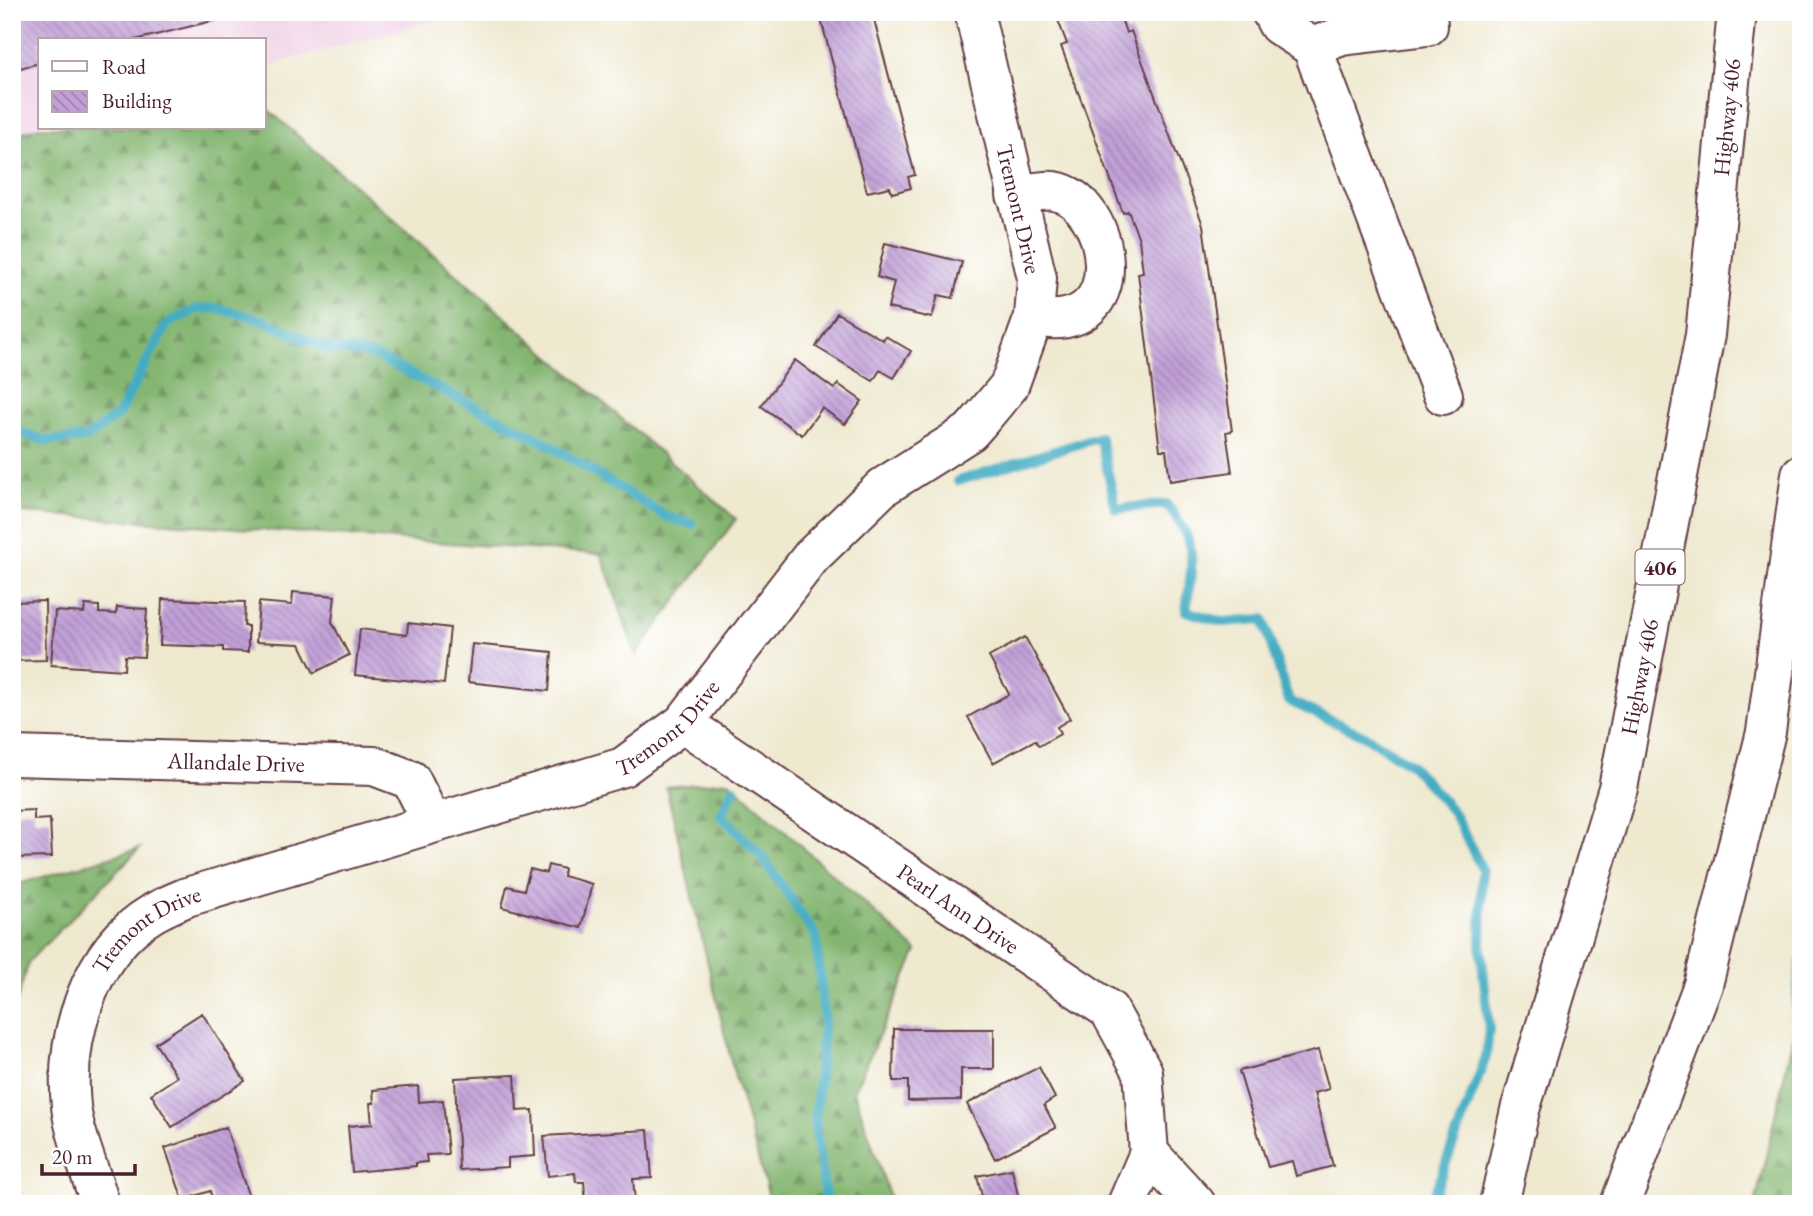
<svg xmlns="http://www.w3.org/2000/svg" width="1813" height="1216" viewBox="0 0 1813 1216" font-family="'EB Garamond',serif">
<defs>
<pattern id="forest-firs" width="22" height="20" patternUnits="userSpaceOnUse" patternTransform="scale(1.75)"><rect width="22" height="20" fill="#84b671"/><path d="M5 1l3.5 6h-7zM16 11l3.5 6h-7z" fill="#6e935d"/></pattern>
<pattern id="building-back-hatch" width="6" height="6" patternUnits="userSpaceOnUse" patternTransform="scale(1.75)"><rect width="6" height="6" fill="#c1a0d8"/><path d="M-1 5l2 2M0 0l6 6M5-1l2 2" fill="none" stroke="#9f82af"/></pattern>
</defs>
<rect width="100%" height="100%" fill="#fff"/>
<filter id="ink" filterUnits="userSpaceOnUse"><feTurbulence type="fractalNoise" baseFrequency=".0143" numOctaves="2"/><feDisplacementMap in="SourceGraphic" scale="14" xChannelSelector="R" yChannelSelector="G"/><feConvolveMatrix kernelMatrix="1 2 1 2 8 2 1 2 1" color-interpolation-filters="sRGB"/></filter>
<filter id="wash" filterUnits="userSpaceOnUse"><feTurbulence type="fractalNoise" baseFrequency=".00686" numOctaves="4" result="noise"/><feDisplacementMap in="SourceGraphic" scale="28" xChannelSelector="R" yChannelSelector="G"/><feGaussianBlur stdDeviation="1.57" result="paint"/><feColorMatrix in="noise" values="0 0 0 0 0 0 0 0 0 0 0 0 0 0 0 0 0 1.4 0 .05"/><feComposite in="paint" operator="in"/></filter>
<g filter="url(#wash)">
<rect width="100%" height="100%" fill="#efe9d0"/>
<!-- built -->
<path fill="#f0d0e5" d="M12,12h453l-201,55v-27h-224v88l-28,8z"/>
<!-- forest -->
<path fill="url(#forest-firs)" stroke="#676a4e" stroke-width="2" d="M264,106l472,413 -100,136 -35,-101 -589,-42v-377l28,-8 224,1z
M729,781l188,170 -63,140 38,113h-121l-37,-131 -68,-286z
M140,848l-111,113 -17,56v-131z
M1801,1002v202h-46z"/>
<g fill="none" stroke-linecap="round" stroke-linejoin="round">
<!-- stream -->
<path stroke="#42acc2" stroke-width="10" d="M12,429l34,12 41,-3 31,-23 49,-91 30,-15 19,-1 46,12 61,27 50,8 168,85 126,77 25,7
M958,481l142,-44 16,72 50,-5c34,41 26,57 20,107l36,11 41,-3 26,82 76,35 46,29 42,47 29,57 -1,80 8,80 -3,28 -51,135 -1,12
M734,788l-13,27 42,43 53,78 8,82 -9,106 11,80
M1801,963l-5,41 5,33"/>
</g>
<g id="blocks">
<!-- building -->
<path fill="url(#building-back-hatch)" d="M12,12h233v1l-110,27h-95v23l-28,7z
M819,12h53l43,163 -7,2 3,11 -19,5 -2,-6 -23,5z
M1055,12h64l7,21 5,-2 72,194 29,206 -6,1 6,40 -62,9 -4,-31h-6l-22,-177 5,-1 -4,-33 -11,-28 -5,2 -62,-167 6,-2z
M885,243l77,19 -9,36 -15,-3 -6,23 -44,-10 6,-26 -17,-5z
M837,313l46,27 2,-4 26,15 -17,27 -14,-8 -7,11 -57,-34z
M795,360l39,29 4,-5 24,17 -17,23 -23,-16 -20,27 -41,-29z
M293,592l42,4 -3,26 17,33 -35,18 -14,-29 -44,-2 3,-40 33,3z
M162,599l83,3 -1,24h4v26l-25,-1v-4l-63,-2z
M45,601l1,59 -34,1v-59z
M85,605l14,1v7l17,1 1,-7 30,2 -3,48 -19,-1 -1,14 -73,-5 4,-54 29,2z
M408,623l42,5 -6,56 -89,-9 5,-46 47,6z
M1025,637l45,82 -13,8 3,7 -21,12 -4,-6 -42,23 -25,-46 41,-23 -20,-37z
M472,644l80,8 -3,39 -81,-9z
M34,810v10l16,-1 2,38 -40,1v-47z
M548,865l16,4 -1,7 29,8 -11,44 -79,-21 5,-21 17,4 6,-21 16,4z
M202,1013l43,68 -73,46 -21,-33 26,-17 -22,-34z
M894,1029h100v40h-33v31l-53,1v-20h-15z
M1318,1050l11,39 -15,4 19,73 -37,10 -4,-15 -24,6 -29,-96z
M1039,1067l16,31 -11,7 12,23 -61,31 -28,-55z
M515,1075l2,36 16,-1 2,46 -27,2v9l-49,3 -4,-92z
M418,1086l1,16 24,-2 5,54 -22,1 1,7 -11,1v3l-64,6 -4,-46 24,-2 -2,-21h4l-1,-13z
M226,1127l25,77h-37l-4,-13 -27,9 -18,-52z
M648,1130l4,48 -19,1 2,23 -49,2 -2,-22h-8l-1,-9 -27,3 -4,-40z
M1012,1169l8,35h-43l-1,-6 6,-2 -5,-20z"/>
</g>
</g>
<g filter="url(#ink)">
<use href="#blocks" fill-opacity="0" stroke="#633d44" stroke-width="2"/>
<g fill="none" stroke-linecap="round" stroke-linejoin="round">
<!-- minor casing -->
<g stroke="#633d44" stroke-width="42">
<g id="minor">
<path d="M1271,12l7,13 34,22 30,-11 86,-10 -1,-14"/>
<path d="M1312,47l131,348"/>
<path d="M1016,195c12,-1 27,-6 38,-4 59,9 81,147 -20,126"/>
<path id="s1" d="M683,723l426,287 34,62 6,81 -22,51"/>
<path id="s2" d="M12,756l362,10 37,14 21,42"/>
<path d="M1149,1153l47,51"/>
<path id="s3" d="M100,1204c-8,-30 -26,-68 -29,-98 -7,-69 18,-155 82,-193 10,-6 22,-11 34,-16l436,-130 60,-44 128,-166 72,-70 87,-55 8,-9 31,-37 25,-69 3,-39 -63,-266"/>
</g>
</g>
<!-- highway casing -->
<g stroke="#633d44" stroke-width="42">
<g id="highway">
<path id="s4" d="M1499,1204l21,-94 98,-322 87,-453 32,-323"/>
<path d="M1620,1204l83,-219 63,-253 35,-258"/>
</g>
</g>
<!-- minor -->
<use href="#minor" stroke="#fff" stroke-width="38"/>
<!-- highway -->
<use href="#highway" stroke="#fff" stroke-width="38"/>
</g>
</g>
<g text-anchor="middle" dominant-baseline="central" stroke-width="6" stroke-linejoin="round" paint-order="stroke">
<!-- shield labels -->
<rect fill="#fff" stroke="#80626b" stroke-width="2" x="1635.5" y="549.5" width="49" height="35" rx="5"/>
<g font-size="21" font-weight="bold" fill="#4a1f2b">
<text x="1660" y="567">406</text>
</g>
<!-- street labels -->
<g font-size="23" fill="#4a1f2b" stroke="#fff">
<text stroke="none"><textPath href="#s4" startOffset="1113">Highway 406</textPath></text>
<text transform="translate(1019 209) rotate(77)">Tremont Drive</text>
<text stroke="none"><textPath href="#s4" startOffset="546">Highway 406</textPath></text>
<text stroke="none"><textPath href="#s3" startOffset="875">Tremont Drive</textPath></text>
<text stroke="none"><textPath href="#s2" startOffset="224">Allandale Drive</textPath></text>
<text stroke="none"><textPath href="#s1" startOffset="332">Pearl Ann Drive</textPath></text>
<text stroke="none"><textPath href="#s3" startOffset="308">Tremont Drive</textPath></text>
</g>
</g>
<!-- margin -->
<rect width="1813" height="1216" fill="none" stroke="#fff" stroke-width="42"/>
<!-- legend -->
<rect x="38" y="38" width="228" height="91" fill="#ffffff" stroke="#b7a5aa" stroke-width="2"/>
<rect x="52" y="61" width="35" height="10" fill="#ffffff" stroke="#b7a5aa" stroke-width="2"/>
<text x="102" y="74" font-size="21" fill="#4a1f2b">Road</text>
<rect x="52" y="91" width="35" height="21" fill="url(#building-back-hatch)" stroke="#b7a5aa" stroke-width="2"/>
<text x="102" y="108" font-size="21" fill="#4a1f2b">Building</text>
<!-- scale -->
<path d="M42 1164v10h93v-10" fill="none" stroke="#4a1f2b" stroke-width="3.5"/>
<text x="52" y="1164" font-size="21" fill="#4a1f2b" stroke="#ffffff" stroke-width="5" paint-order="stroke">20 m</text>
</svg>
